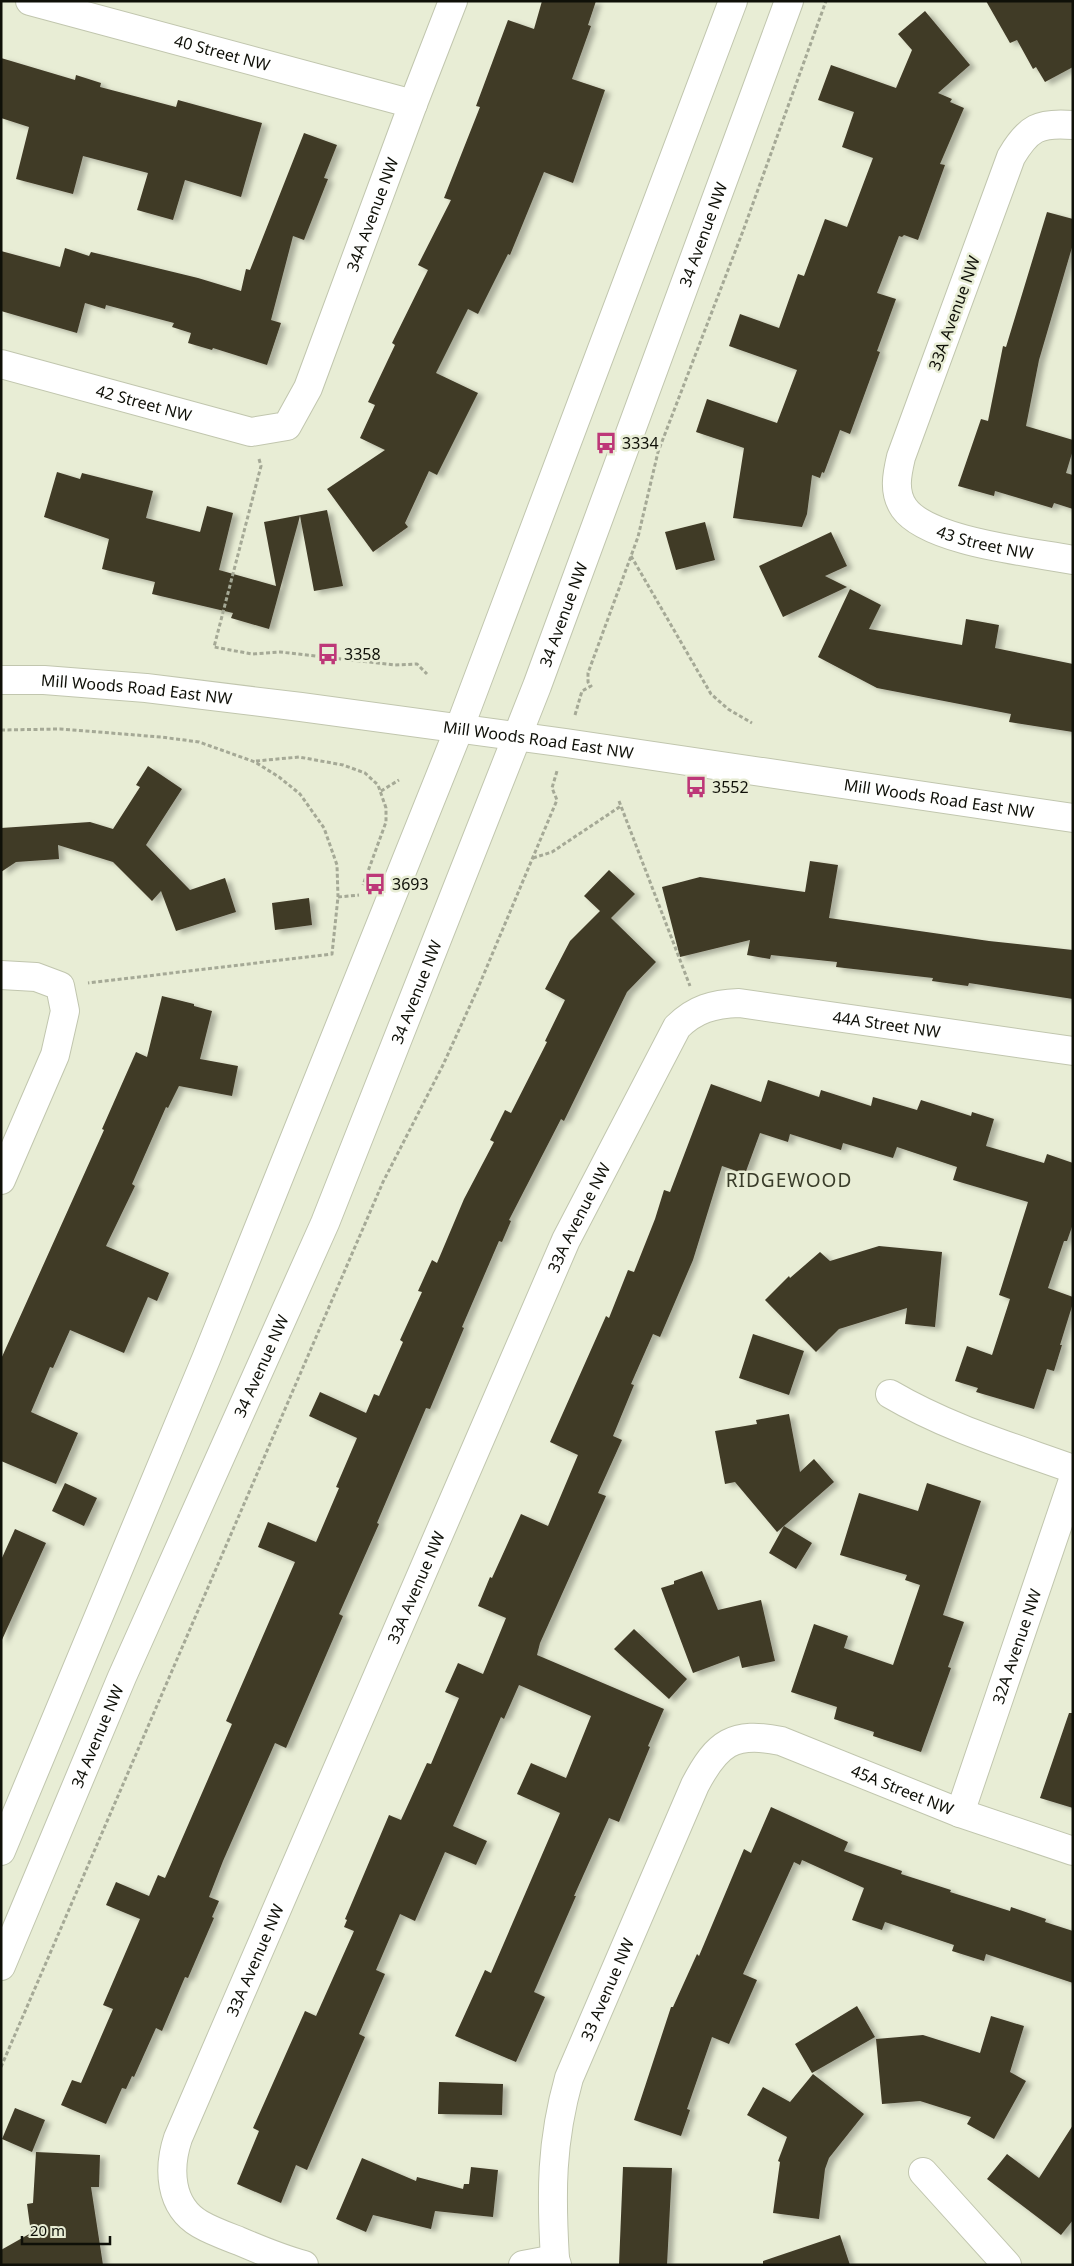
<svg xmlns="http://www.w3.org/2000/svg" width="1074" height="2266" viewBox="0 0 1074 2266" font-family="'Noto Sans',sans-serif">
<defs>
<filter id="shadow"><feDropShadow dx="5.5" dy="3" stdDeviation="2.5" flood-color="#0004"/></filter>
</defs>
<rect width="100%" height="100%" fill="#e8edd5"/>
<!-- building -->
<path fill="#413a27" filter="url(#shadow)" d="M542,1h54l-8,24 3,1 -19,53 33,11 -32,93 -29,-11 -34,83 -2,-1 -30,60 -10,-5 -32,64 42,20 -41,82 -8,-4 -24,52 3,4 -35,25 -46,-63 58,-39 -25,-12 15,-33 -7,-3 27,-57 -3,-2 36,-73 -10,-5 33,-65 -7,-2 36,-91 -4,-1 32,-86 26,9z
M986,1h87v66l-28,15 -9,-15 -3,2 -16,-29 -7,3z
M925,11l45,54 -32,28 14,6 -2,3 14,6 -24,56 5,1 -27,75 -14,-5 -2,2 -3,-1 -22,57 19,6 -19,52 3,1 -30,82 -10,-4 -16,43 -2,-1 -2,6 -8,-3 -5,39 -5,13 -69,-9 11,-70 -48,-16 11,-33 70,24 20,-53 -68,-24 11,-32 39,14 19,-54 6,2 21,-57 22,8 26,-69 -31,-11 12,-35 -36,-12 13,-35 65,23 16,-38 -14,-16z
M1,58l74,22 1,-5 25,8 -1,4 76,20 2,-7 84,23 -21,74 -56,-17 -12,40 -36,-10 11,-37 -65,-17 -10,38 -57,-15 13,-52 -28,-9z
M304,133l33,12 -13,33 4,1 -24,61 -11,-4 -22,84 10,3 -14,42 -54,-17 -1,2 -24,-7 3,-10 -19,-6 2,-4 -68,-18 -1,4 -20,-6 -8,30 -76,-22v-60l59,16 5,-19 24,8 2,-4 107,26 43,13 5,-22 4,1z
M1047,212l26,7v25l-34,116 -13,66 47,14v10l-7,23 7,2v34l-19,-6 -2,5 -57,-17 -1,5 -36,-10 23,-67 7,2 15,-75 3,1z
M57,472l23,7 2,-6 71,18 -7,27 54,14 7,-26 26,7 -14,57 57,16 -12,-64 63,-12 16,76 -29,5 -14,-75 -31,113 -38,-11 2,-5 -81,-19 3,-12 -53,-13 7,-30 -65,-22z
M705,522l10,38 -39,10 -11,-38z
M831,532l16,34 -22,10 22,11 -64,30 -24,-51z
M850,589l31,16 -12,24 93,16 4,-26 33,6 -4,23 78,16v68l-64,-10 2,-8 -134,-26 -59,-31z
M148,766l34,23 -36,56 44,45 35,-12 11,34 -60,19 -15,-40 -9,10 -39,-39 -55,-17 1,14 -43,3 -15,10v-44l89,-6 23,7 27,-42 -4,-2z
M810,861l28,4 -9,53 160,23 84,9v49l-104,-16 -1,3 -36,-5 1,-3 -97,-11 1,-5 -66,-7 -1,4 -23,-4 3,-15 -70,17 -18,-70 38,-10 105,15z
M609,870l26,24 -24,24 45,44 -29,30 -63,129 -3,-2 -52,101 2,1 -9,21 -3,-1 -37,86 2,1 -34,81 -4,-1 -49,115 2,1 -40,90 4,2 -57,132 -11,-5 -52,118 -14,36 10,4 -7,16 2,1 -26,60 -3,-1 -23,54 -6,-3 -22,49 -2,-1 -6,13 -4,-1 -16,36 -45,-19 11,-25 9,3 32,-74 -10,-4 37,-86 -34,-14 10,-23 33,14 9,-21 7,3 67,-154 -6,-3 69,-159 -37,-15 10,-25 48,20 23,-54 -3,-1 21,-49 -48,-22 11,-24 46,21 8,-19 5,2 24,-54 -3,-2 22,-48 -4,-1 14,-31 5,3 27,-64 30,-57 -4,-2 15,-30 6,3 36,-71 -2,-1 20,-41 -20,-11 25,-48 30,-30 -16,-15z
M309,898l3,27 -37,5 -3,-27z
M162,996l32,8v2l18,5 -12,48 38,7 -6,30 -53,-10 -11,22 -2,-1 -34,77 3,2 -29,60 63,27 -12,28 -9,-4 -24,56 -54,-23 -17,38 -3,-1 -19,45 47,21 -22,51 -55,-23v-102l103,-229 -2,-1 34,-77 11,5z
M768,1080l51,17 2,-7 50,16 2,-9 44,13 4,-10 50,16 1,-4 22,7 -8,27 58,17 3,-9 26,9v61l-6,17h-3l-16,47 25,9v6l-13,42h2l-8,26 -7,-2 -13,40 -58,-17 2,-4 -23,-7 12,-35 25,9 18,-56 -11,-4 29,-93 -75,-22 4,-13 -60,-20 -4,11 -50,-15 -2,7 -51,-16 -2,8 -28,-9 -15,41 -23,-8 -29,94 -33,77 -7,-3 -22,50 3,1 -21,51 9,4 -24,53 8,3 -66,147 -3,12 127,54 -16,37 2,1 -31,75 -10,-4 -35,78h2l-42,96 11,5 -29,65 -61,-26 30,-66 6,3 69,-160 -43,-19 14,-31 35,15 25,-62 -72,-31 -15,34 -3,-2 -48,109 34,15 -11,24 -31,-13 -30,69 -15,-7 -24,56 9,4 -26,60 6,3 -58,133 -11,-5 -15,38 -44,-19 22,-53 -6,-3 52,-117 11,5 38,-85 -10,-4 3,-7 -2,-1 44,-104 12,5 26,-57 4,1 28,-66 -14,-6 13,-29 25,11 23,-56 -28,-12 12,-29 2,1 29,-64 27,12 30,-71 -28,-13 56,-126 3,2 19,-48 6,2 21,-53 9,-29 6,2 41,-108 50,18z
M879,1246l63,6 -7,75 -30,-3 2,-16 -68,21 -23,23 -51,-52 24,-24 1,2 30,-26 10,9z
M753,1334l51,17 -15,44 -50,-17z
M789,1414l11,58 14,-13 20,23 -57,50 -42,-50 -10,2 -10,-53 42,-7 -1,-4z
M65,1483l32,15 -13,28 -32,-15z
M927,1483l54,18 -38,114 21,7 -16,45 3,1 -30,84 -48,-16 1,-4 -40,-13 3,-12 -46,-15 23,-68 34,12 -4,12 49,17 27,-80 -15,-5 2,-5 -67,-20 19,-62 59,18z
M784,1526l28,17 -16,26 -27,-16z
M15,1529l31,14 -45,99v-82z
M702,1571l16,39 43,-10 14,61 -33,7 -3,-12 -46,17 -32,-85 13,-4v-3z
M634,1629l53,50 -18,20 -55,-50z
M1069,1713h4v95l-33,-10z
M771,1807l77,35 -4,9 58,20 -1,3 50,16 -1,2 60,19 1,-4 35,12 -1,3 28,9v52l-87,-29 -2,7 -32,-10 2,-6 -69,-23 -3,8 -30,-10 12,-32 -62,-28 -2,5 -6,-3 -51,112 14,6 -28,64 -17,-7 -25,72 3,1 -9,26 -47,-16 37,-113h2l24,-53 2,2 45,-107 7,4z
M857,2006l18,31 -63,36 -17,-29z
M991,2016l33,10 -14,46 16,9 -32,58 -27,-15 4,-7 -51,-16 -38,3 -6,-65 47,-4 57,18z
M813,2074l51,40 -35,44 -4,11 -6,50 -46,-6 7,-51 -2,-1 9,-24 -40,-22 16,-28 27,15z
M439,2082l64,2 -1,31 -64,-1z
M15,2108l30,12 -13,32 -30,-13z
M1073,2125v95l-12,15 -74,-56 20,-25 32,24z
M36,2152l64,3 -1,32h-8l12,78h-102v-15l30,-17 -4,-29 6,-1z
M362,2158l54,23 1,-4 46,12 1,-5h5l2,-17 27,3 -5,47 -58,-6 -4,18 -58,-14 -7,17 -30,-13z
M623,2167l49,1 -5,97h-48z
M840,2235l10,30h-87v-4z"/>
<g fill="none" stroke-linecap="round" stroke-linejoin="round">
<!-- minor casing -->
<g stroke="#c1c6ae" stroke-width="30">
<g id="minor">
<path id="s1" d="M30,1l383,103"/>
<path id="s2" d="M1073,125c-34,-3 -45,3 -62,32l-110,300c-4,17 -8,35 3,51 24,34 128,44 169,52"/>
<path id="s3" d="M1,364l250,68 36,-6 21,-38 105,-284 40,-103"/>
<path id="s4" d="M1,680h43l102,8 155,19 265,36 507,75"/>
<path d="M1,975l35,2 24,9 5,25 -10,44 -54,125"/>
<path d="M890,1394c58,34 119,52 183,75"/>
<path id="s5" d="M960,1813l113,-333"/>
<path d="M923,2172l84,93"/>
<path id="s6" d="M555,2259c-4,-66 -4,-117 14,-181l126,-293c22,-42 38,-54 86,-44l179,72 113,38"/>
<path id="s7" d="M304,2265c-22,-6 -44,-15 -65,-24 -13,-5 -27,-10 -39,-17 -31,-18 -32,-56 -22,-86l388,-898 111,-213c18,-18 36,-23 62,-24l334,48"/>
<path d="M523,2265l32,-6 2,6"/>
</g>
</g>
<!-- major casing -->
<g stroke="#c1c6ae" stroke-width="30">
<g id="major">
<path d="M1,1851l205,-492 253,-630 274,-728"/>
<path id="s8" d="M1,1966l121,-289 203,-454 212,-537 252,-685"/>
</g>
</g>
<!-- path -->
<path stroke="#a5a996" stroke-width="3" stroke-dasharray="4 2.5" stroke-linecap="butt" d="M259,459l2,7 -47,181 38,7 28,-2 115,13 22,-1 10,10
M631,556l80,138 17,15 24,14
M575,715l7,-24 9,-5 -3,-4v-9l50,-136 20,-85 85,-221 83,-230
M1,730l59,-1 101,8 38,5 56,20 24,15 21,17 24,34 13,37 1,32 -6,57 -244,29
M256,761l43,-4 44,8 22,8 13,12 8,23v14l-23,63
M381,791l18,-11
M619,801l71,185
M533,858l19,-6 69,-46
M338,897l21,-2
M1,2067l382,-885 60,-117 35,-77 79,-188 -5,-12 5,-17"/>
<!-- minor -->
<use href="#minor" stroke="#fff" stroke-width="28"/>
<!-- major -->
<use href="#major" stroke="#fff" stroke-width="28"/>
</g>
<!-- icons -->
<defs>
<g id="bus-bare" transform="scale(1.725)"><path d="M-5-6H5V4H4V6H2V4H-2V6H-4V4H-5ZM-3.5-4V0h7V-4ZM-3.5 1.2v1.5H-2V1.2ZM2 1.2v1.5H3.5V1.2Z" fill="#bd3778" stroke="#e8edd5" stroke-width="2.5" paint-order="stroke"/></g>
</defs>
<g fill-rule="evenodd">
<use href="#bus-bare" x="606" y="443"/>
<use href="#bus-bare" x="328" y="654"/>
<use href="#bus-bare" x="696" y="787"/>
<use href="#bus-bare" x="375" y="884"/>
</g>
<g text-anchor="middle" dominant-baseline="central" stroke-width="5" stroke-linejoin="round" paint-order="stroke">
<!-- street labels -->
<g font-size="16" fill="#0f1008" stroke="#e8edd5">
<text stroke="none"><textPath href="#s1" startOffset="199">40 Street NW</textPath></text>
<text stroke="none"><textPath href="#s3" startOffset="524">34A Avenue NW</textPath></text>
<text stroke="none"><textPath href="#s8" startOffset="1869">34 Avenue NW</textPath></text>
<text transform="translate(954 313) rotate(-70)">33A Avenue NW</text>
<text stroke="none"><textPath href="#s3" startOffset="148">42 Street NW</textPath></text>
<text stroke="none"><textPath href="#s2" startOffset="538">43 Street NW</textPath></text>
<text stroke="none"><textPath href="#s8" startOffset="1464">34 Avenue NW</textPath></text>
<text stroke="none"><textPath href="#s4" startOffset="136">Mill Woods Road East NW</textPath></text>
<text stroke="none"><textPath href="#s4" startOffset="541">Mill Woods Road East NW</textPath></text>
<text stroke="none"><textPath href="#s4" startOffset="946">Mill Woods Road East NW</textPath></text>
<text stroke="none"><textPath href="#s8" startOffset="1059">34 Avenue NW</textPath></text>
<text stroke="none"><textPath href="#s7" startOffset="1644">44A Street NW</textPath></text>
<text stroke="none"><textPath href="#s7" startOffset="1212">33A Avenue NW</textPath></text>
<text stroke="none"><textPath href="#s8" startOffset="654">34 Avenue NW</textPath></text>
<text stroke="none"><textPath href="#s7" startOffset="808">33A Avenue NW</textPath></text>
<text stroke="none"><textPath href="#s5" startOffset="176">32A Avenue NW</textPath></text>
<text stroke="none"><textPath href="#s8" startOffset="249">34 Avenue NW</textPath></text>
<text stroke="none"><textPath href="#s6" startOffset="740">45A Street NW</textPath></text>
<text stroke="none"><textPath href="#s7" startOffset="402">33A Avenue NW</textPath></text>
<text stroke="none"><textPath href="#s6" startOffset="279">33 Avenue NW</textPath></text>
</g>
<!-- poi labels -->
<g font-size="16" fill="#0f1008" stroke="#e8edd5" text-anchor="start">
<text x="622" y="443">3334</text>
<text x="344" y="654">3358</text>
<text x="712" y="787">3552</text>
<text x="392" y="884">3693</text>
</g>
<!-- quarter labels -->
<g font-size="19" letter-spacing="1" fill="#3a3d2a" stroke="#e8edd5">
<text x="789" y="1180">RIDGEWOOD</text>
</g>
</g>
<!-- border -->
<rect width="1074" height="2266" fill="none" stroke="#0f1008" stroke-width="5"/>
<!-- scale -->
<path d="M22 2236v8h88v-8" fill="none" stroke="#0f1008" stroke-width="2.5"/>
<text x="30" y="2236" font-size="15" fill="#0f1008" stroke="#e8edd5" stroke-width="4" paint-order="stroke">20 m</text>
</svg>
